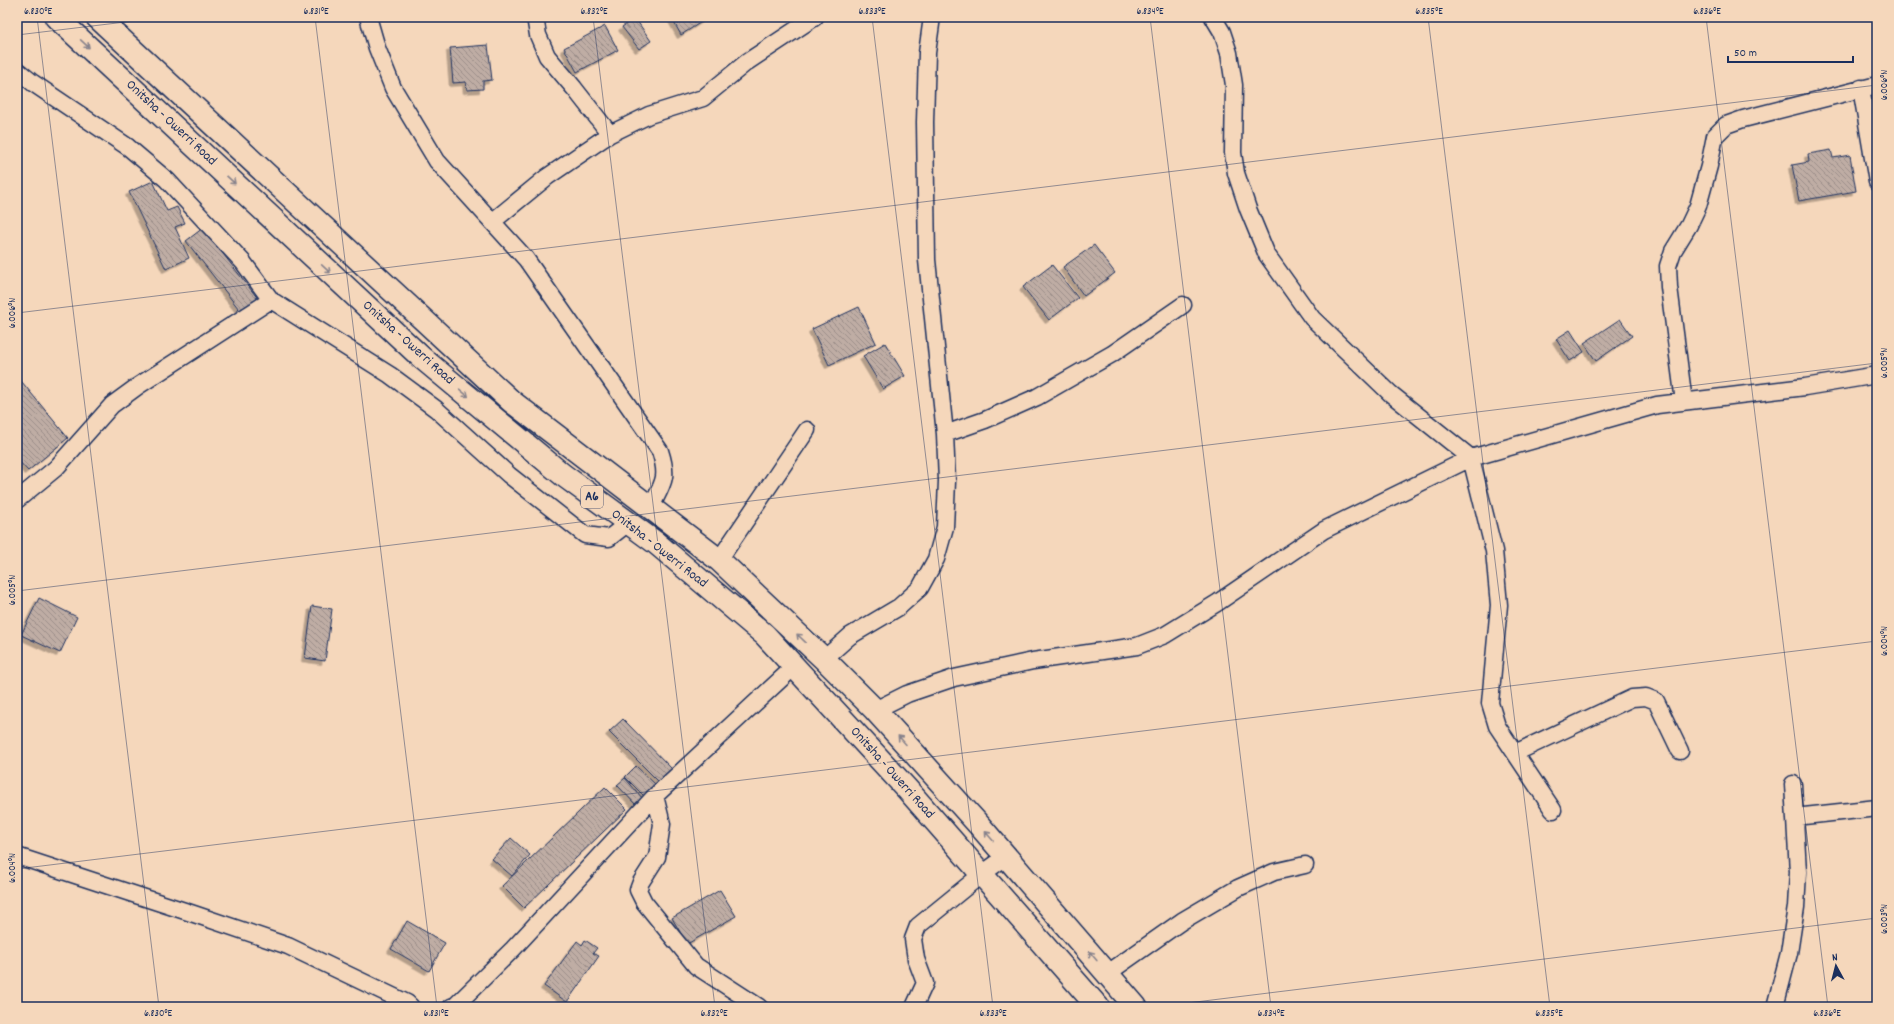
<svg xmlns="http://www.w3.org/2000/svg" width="1894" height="1024" viewBox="0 0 1894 1024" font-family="Dekko,sans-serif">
<defs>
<pattern id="building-back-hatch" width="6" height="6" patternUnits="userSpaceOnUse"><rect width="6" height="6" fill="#bfada4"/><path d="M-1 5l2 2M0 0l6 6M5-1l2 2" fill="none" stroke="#9a8d89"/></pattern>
<filter id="shadow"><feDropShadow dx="-3.5" dy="3.5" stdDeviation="0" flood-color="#0004"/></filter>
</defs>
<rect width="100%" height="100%" fill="#f5d7bb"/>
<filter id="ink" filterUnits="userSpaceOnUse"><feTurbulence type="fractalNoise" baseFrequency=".025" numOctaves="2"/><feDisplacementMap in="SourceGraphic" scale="8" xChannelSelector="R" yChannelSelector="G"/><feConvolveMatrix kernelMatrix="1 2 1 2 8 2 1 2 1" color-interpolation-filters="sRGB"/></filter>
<g filter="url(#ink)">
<!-- building -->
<path fill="url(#building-back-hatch)" stroke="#1b2f5e" filter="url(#shadow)" d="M671,17h34l1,2 -25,16z
M635,18l16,23 -12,8 -17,-22z
M605,26l13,24 -41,22 -13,-24z
M488,45l4,35 -9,1v8l-16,1 -1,-8 -13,1 -3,-35z
M1831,150l2,8 17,-3 6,36 -57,10 -7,-36 17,-3 -1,-8z
M153,181l14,30 10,-4 8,16 -10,4 14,31 -23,11 -37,-77z
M203,228l56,72 -17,13 -56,-72z
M1094,245l21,28 -31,23 -21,-29z
M1052,265l26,33 -29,22 -26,-33z
M859,307l17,36 -47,22 -17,-36z
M1620,319l12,17 -36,25 -12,-18z
M1570,330l14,22 -14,9 -14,-22z
M885,343l20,33 -22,13 -20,-33z
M17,376l51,62 -40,33 -11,-12z
M39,598l38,19 -17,36 -39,-18z
M312,606l20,3 -7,52 -20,-3z
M623,719l51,52 -13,13 -52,-52z
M636,766l21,20 -12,11 -20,-20z
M625,778l18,21 -7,6 -19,-20z
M605,787l22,22 -103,99 -22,-22z
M511,838l19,17 -18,21 -20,-17z
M720,890l16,26 -49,28 -15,-26z
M407,921l38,22 -16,28 -38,-22z
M585,940l12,8 -4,5 6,3 -32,46 -23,-16 33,-45 5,4z"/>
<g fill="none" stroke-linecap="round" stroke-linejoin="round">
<!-- street casing -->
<g stroke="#1b2f5e" stroke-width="19">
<path id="street" d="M368,17l9,31 16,40 44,73 89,98 134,192c9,27 3,32 -9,56
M535,17l3,18 9,21 27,32 36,46
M1213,17l9,15 7,21 5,32 -1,68 3,20 12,36 19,46 45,63 79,76 80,64 23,93 5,54 -9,98 7,23 56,84
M17,70l16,13 95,64 39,33 76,82 28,38 119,75 46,34 73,66 76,60 24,3 19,-15
M1861,88l16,94
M492,222l55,-45 63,-43 39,-19 54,-17 44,-36 68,-45
M1684,402l-15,-115 -1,-21 5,-15 16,-26 9,-19 11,-40 6,-30 11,-11 17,-6 134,-34
M945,434l40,-14 52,-23 75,-43 71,-49
M17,500l39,-32 56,-63 26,-19 133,-86
M719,560l88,-130
M824,659l26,-23 49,-29 21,-19 16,-29 9,-32 2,-46 -2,-47 -18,-174 -2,-138 2,-69 5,-36
M875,710l32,-16 47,-16 79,-17 104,-15 28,-11 52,-32 107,-73 147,-72 186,-53 148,-18 72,-12
M1515,753l117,-55 14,-1 10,4 24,50
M655,796l7,28 -5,33 -16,25 -3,8 6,12 52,64 63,41
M1795,817l82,-9
M17,856l174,57 97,33 119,57 4,4
M1108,973l74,-52 56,-33 36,-16 31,-7
M451,1007l5,-2 57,-56 142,-153 140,-130
M914,1007l11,-24 -9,-24 -3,-20 5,-13 64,-52 25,-18
M1775,1007l14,-54 7,-46 2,-35 -5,-88"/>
</g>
<!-- highway casing -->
<g stroke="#1b2f5e" stroke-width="25">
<path id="highway" d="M56,17l366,341 141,117 93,68 109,92 142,154 191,218
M97,17l414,384 208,159 105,99 51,51 104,115 157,182"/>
</g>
<!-- street -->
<use href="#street" stroke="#f5d7bb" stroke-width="16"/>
<!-- highway -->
<use href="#highway" stroke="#f5d7bb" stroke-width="22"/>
</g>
<!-- one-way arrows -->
<defs><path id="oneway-shaft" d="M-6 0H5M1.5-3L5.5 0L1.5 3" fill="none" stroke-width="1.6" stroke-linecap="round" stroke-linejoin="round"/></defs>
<g stroke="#88838c">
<use href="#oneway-shaft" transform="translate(85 44) rotate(43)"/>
<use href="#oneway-shaft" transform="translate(231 180) rotate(43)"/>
<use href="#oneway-shaft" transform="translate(326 269) rotate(43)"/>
<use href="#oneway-shaft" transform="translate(464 393) rotate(40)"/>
<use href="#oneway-shaft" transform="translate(801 638) rotate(-136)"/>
<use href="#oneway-shaft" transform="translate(902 740) rotate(-132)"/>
<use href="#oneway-shaft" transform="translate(989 836) rotate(-131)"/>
<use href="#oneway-shaft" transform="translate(1093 956) rotate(-130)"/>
</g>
</g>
<!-- ticks -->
<path fill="none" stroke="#1b2f5e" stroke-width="1" stroke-opacity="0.45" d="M37,17l122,990M315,17l122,990M593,17l122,990M872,17l121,990M1150,17l121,990M1428,17l122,990M1706,17l122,990M17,35l150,-18M17,313l1860,-228M17,591l1860,-228M17,869l1860,-228M1155,1007l722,-89"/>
<g text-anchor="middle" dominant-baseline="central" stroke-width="4" stroke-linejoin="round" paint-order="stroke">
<!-- shield labels -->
<rect fill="#f5d7bb" stroke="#5c617a" stroke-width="1" x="581" y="486" width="22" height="22" rx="3"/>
<g font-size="13" font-weight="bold" fill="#1b2f5e">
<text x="592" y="497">A6</text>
</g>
<!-- street labels -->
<g font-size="14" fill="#1b2f5e" stroke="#f5d7bb">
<text transform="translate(171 123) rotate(43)">Onitsha - Owerri Road</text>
<text transform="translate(408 343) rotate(42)">Onitsha - Owerri Road</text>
<text transform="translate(659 549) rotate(38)">Onitsha - Owerri Road</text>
<text transform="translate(892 773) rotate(48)">Onitsha - Owerri Road</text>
</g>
</g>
<!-- margin -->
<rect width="1894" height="1024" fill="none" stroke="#f5d7bb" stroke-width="44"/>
<!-- north arrow -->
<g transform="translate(1836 966) rotate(353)" stroke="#f5d7bb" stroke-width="3" paint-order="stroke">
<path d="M0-3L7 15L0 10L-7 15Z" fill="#1b2f5e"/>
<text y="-6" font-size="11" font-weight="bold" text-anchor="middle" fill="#1b2f5e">N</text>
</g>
<!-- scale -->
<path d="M1728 56v6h125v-6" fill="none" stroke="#1b2f5e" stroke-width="2"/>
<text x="1734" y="56" font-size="12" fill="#1b2f5e" stroke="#f5d7bb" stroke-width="3" paint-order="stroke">50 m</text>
<rect x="22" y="22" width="1850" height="980" fill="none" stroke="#1b2f5e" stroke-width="1.5"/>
<g font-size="10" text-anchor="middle" fill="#1b2f5e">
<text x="38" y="14">6.830°E</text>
<text x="316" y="14">6.831°E</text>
<text x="594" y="14">6.832°E</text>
<text x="872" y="14">6.833°E</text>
<text x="1150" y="14">6.834°E</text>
<text x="1429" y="14">6.835°E</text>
<text x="1707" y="14">6.836°E</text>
<text transform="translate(1883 85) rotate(-90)" y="4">6.006°N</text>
<text transform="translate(11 313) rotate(-90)" y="4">6.006°N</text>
<text transform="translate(1883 363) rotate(-90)" y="4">6.005°N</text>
<text transform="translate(11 590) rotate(-90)" y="4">6.005°N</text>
<text transform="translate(1883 641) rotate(-90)" y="4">6.004°N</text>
<text transform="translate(11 868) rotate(-90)" y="4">6.004°N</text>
<text transform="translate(1883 919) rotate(-90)" y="4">6.003°N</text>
<text x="158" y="1016">6.830°E</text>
<text x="436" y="1016">6.831°E</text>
<text x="714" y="1016">6.832°E</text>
<text x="993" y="1016">6.833°E</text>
<text x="1271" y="1016">6.834°E</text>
<text x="1549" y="1016">6.835°E</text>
<text x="1827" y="1016">6.836°E</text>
</g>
</svg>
